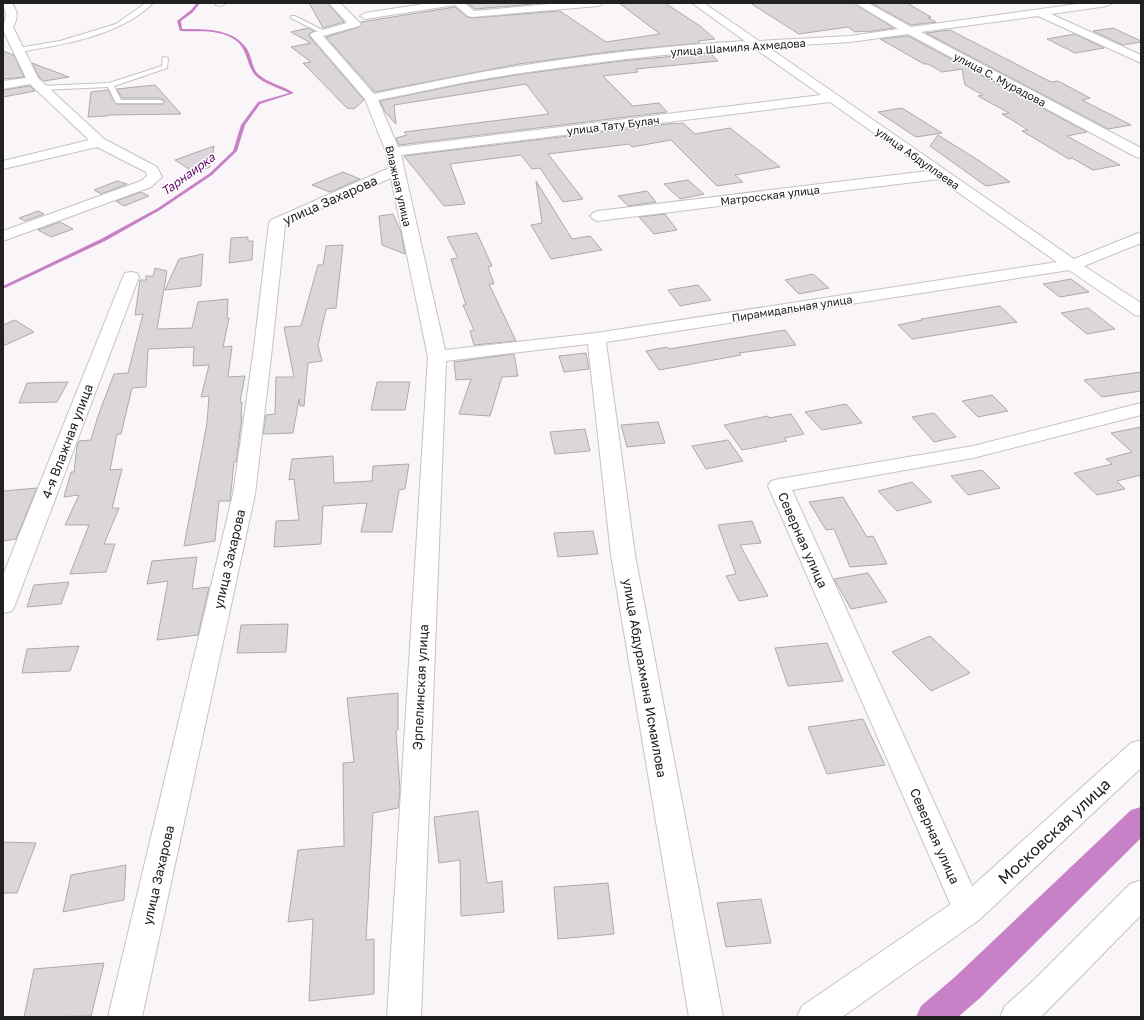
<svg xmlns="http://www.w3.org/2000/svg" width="1144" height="1020" viewBox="0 0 1144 1020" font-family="'Golos Text',sans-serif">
<rect width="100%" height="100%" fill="#f9f5f9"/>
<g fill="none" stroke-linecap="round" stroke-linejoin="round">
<!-- stream -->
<path fill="#c880c6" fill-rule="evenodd" d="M197,3h3l-7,9 -12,9 1,8c23,0 51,-1 65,20 5,8 5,19 11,25 9,9 26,12 36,19l-34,11 -15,21 -8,26 -25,24 -52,35 -55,31 -102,48v-3l98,-47 57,-31 52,-35 23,-22 8,-26 17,-23 31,-9c-10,-5 -26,-10 -33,-17 -11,-12 -7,-29 -24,-38 -16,-9 -35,-6 -52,-7l-3,-10 14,-11z"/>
<!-- canal -->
<path fill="#c880c6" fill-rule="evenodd" d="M1141,807v31l-161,160 -22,19h-42l5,-11 35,-30 175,-166z"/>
</g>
<!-- building -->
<path fill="#dbd6da" stroke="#ada9ad" d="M309,3h19l16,19 -21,6z
M467,3h78l-70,6z
M619,3h46l35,23 15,13 -17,2 2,2 -84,8 -97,13 -144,28 -49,-55 33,-10 3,-3 -1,-2 94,-15 12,10 5,1 88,-7 46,31 54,-8z
M750,3h104l40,25 -27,4 -2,-1 -10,1 -7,-5 -49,7z
M871,3h36l24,14 -3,1 8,4 -25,3z
M308,28l6,3 -5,3v2l55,64 -10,9 -7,-1 -44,-45 8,-1 -20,-15 20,-4 -20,-11z
M1113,28l28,13v1l-18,3 -30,-14z
M950,30l101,52 7,-1 32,17 -8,2 49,25 -23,4 -182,-96z
M1075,34l29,14 -29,5 -28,-14z
M908,36l179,96 -20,4 53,29 -27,5 -21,-12 -3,1 -47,-28 6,-1 -26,-16 7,-1 -31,-17 5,-1 -18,-10 -3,-16 -20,3 -14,-8h-4l-44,-25z
M3,51l11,4 10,22 -21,2z
M710,53l8,8 -82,8 2,3 -35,4 30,30 26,-3 8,9 -268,33 -3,-7 11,-3 -3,-3 145,-18 -23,-30 -132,21 2,19 -11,-12 -5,-11 82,-17 60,-10 99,-13z
M32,63l37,14 -25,4 -5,-4z
M155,85l26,29 -73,1 -1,1 -19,1 3,-25 17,-2 8,14h47l2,-3 -5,-3h-38l-5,-9z
M30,86l5,5 -32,6v-7z
M902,108l40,25 -26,4 -38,-25z
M676,123l1,1 6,-1 12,11 35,-6 50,39 -45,8 8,7 -26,4 -46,-46 -39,7 -3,-3 -81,10 35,45 -20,3 -23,-34 -8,1 -11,-14 -71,9 15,40 -21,2 -40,-50z
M938,135l40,25 32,22 -24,4 -56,-40z
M214,146l-4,21 -15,6 -20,-13z
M343,172l17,7 -30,13 -18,-7z
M688,180l16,14 -24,5 -16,-15z
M117,181l10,3 -26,10 -7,-4z
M536,181l36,58 18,-3 12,14 -51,9 -20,-34 11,-2z
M647,191l9,11 -28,4 -10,-10z
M141,192l8,4 -25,10 -8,-5z
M38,211l6,3 -19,7 -6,-3z
M393,214l8,18 4,22 -23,-9 -3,-29z
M665,214l12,16 -23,4 -15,-17z
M60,222l13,7 -22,8 -13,-7z
M477,233l15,33 -4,1 6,17h-5l27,57 -42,4 -4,-14 4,-1 -11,-25h3l-15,-46 7,-1 -11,-21z
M248,237v4h5l-1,19 -23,3 2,-25z
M343,245l-7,63 -10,1 -8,36 4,16 -14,2 -4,43h-4l-1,-7 -6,34 -30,1 3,-19 9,-1 1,-37h18l-10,-50 17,-1 17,-61h5l3,-19z
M203,254l-2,32 -36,4 14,-31z
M155,268l12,3 -10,58 35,-1 6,-26 30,-3 -1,19h2l-6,29 9,-1 -4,31 17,-1 -5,26h2l-1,16 1,-1 -6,45h-2l-4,39h-11l-4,40 -31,5 23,-123 2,-27 -8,1 8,-32 -16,1 1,-19 -46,2 -2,38 -14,1 -11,46h-4l-7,36 12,-1 -10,39h7l-15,36h11l-9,28 -36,2 19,-49h-24l14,-30 -15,2 7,-25h3l3,-26 2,-5 12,-1 7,-24 16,-42 14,-1 15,-59 -8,1 5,-35h6v-4h7z
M813,274l16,14 -30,6 -14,-14z
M1071,279l18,13 -29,5 -17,-13z
M698,285l13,15 -31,6 -12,-16z
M1000,306l17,16 -105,17 -14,-14 24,-5 -1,-1z
M1088,308l27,21 -28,5 -26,-21z
M15,320l19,12 -31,14v-21z
M785,330l11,15 -57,8 2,2 -82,15 -13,-19 21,-4 2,2z
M586,353l3,16 -25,3 -5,-16z
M514,354l4,22 -16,1 -12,39 -31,-2 12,-35 -15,1 -2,-18z
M1141,372v19l-39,6 -18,-17z
M68,382l-11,20 -38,1 8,-20z
M377,382h33l-5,28h-34z
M992,395l16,16 -30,6 -16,-16z
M846,404l16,19 -40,7 -17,-18z
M934,413l22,24 -22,5 -22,-25z
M791,414l13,20 -20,4 3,3 -45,9 -18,-25 44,-9 1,2z
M658,422l7,21 -38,4 -6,-22z
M1141,427v48l-24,6 8,8 -28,6 -23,-22 38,-9 -6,-5 26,-7 -21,-19z
M585,429l5,22 -35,3 -5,-22z
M728,440l15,21 -37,8 -14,-23z
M333,456l1,27 38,-2 1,-15 36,-2 -4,25 -6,1 -7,42h-31l6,-29 -44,3 -2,38 -47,3 2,-26 23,-1 -5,-41 -5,1 3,-21z
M982,470l18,18 -32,7 -17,-19z
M912,482l20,20 -35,9 -19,-20z
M37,488l-21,51 -13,2v-50z
M843,497l24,40 6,-1 14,28 -37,3 -16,-38 -8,1 -17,-28z
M752,521l9,22 -21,2 28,51 -29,5 -13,-25 10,-2 -18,-49z
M593,531l5,23 -40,3 -4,-24z
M197,557l-5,32 17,-2 -11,48 -41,5 11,-59 -21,3 5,-23z
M868,573l19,29 -36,7 -17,-30z
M69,582l-8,22 -34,3 7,-22z
M288,624l-2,28 -49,1 4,-28z
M930,636l40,37 -39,18 -39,-39z
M827,643l16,38 -55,5 -13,-38z
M79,646l-9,25 -48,2 5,-24z
M398,693v37l-2,1 4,60 -2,17 -25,5 -7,127 8,-1v55l-65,7 4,-82 -25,3 10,-72 46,-4 -1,-83 11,-1 -7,-64z
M863,719l22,46 -58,9 -19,-47z
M478,811l9,72 15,-2 2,31 -43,4 -1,-56 -21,3 -5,-46z
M3,842l33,1 -19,50h-14z
M126,865l-2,35 -61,12 8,-37z
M608,883l6,51 -56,5 -4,-52z
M761,899l10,44 -45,4 -9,-44z
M104,963l-13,53 -67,1 10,-48z"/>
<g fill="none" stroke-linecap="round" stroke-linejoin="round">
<!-- service casing -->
<g stroke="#c6c2c5" stroke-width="2">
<path id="service" d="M146,3h7c-33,33 -91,42 -135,49l-3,-2 3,-2 42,-7 56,-17z
M291,16h4l33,17 -5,1 -32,-16z
M163,57l5,1 -1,10 -53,18 7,14h39l4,2 -2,1h-46l-8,-16 -67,3 -3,-2 3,-2 68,-3 53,-17z"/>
</g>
<!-- minor casing -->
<g stroke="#c6c2c5" stroke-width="2">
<path id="minor" d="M3,3h9c6,9 6,15 1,24l25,51 66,61 53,28 5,10 -11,10 -148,54v-10l138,-50 6,-5 -1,-4 -49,-25 -94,22v-8l86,-21 -59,-56 -27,5v-8l23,-3 -23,-48 3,-15z
M215,3h11l-5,3 -5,-1z
M329,3h11l21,21 -2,2 -36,10 51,58c38,-8 76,-16 114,-23 84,-14 171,-25 257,-30l-53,-38h12l55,38 91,-5 48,-7 -43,-26h13l43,24 173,-24h28l-5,3 -56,8 90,41v8l-103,-47 -117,16 220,116v10l-5,-1 -228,-123 -58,8 -82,5 306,212 67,-27v11l-57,23 57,37v13l-6,-1 -66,-45 -463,72 29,213 88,462h-34l-78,-462 -23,-211 -142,17 -25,656h-34l41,-660 -37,-179 -106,47 -13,123 -17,146 -113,523h-34l125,-523 21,-146 15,-125 2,-3 118,-52 -3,-16 -21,-53 -55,-64 2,-2 35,-10zM754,48l67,47 -423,52 -20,-47c37,-7 74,-16 111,-22 87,-14 176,-25 265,-30zM830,102l98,69 -330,40 -5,2 -3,3 3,3 5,2 341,-42 118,83 -461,71 -151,17 -44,-195z
M430,3h35l9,8 87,-8h42l-5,3 -126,11 -4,-1 -13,-11 -90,14 -5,-3 5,-3z
M131,272l6,1 2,4 -124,328 -3,6 -9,2v-38l120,-298 2,-4z
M1141,403v12l-168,43 -181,32 191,420 -4,10 -11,4 -11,-4 -4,-10 -185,-424 3,-5 8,-2 194,-33z"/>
</g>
<!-- secondary casing -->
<g stroke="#c6c2c5" stroke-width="2">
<path id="secondary" d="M1141,740v28l-162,152 -137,97h-45l5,-11 155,-106 174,-157z
M1141,880v35l-100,102h-41l5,-11 28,-25 97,-97z"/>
</g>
<!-- service -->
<use href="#service" fill="#fff" fill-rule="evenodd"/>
<!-- minor -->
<use href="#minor" fill="#fff" fill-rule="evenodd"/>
<!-- secondary -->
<use href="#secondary" fill="#fff" fill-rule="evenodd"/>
</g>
<g text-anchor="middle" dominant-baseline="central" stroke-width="3" stroke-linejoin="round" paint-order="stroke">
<!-- far-street labels -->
<g font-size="11" fill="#222122" stroke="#fff">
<text transform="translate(738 47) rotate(-4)">улица Шамиля Ахмедова</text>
<text transform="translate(1000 79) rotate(28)">улица С. Мурадова</text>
<text transform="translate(613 125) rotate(-7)">улица Тату Булач</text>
<text transform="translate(918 158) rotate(35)">улица Абдуллаева</text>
<text transform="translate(399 186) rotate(77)">Влажная улица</text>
<text transform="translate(770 195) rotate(-7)">Матросская улица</text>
<text transform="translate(792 308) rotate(-9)">Пирамидальная улица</text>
</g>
<!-- far-water labels -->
<g font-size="12" font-style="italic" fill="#630764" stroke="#fff">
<text transform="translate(188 174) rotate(-36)">Тарнаирка</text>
</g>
<!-- street labels -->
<g font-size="13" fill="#222122" stroke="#fff">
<text transform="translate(330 200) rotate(-24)">улица Захарова</text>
<text transform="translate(67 441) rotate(-69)">4-я Влажная улица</text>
<text transform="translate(803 540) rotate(66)">Северная улица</text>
<text transform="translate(229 559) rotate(-77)">улица Захарова</text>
<text transform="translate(645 678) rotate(80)">улица Абдурахмана Исмаилова</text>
<text transform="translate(420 687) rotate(-87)">Эрпелинская улица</text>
<text transform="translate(935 836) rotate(66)">Северная улица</text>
<text transform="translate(158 875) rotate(-77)">улица Захарова</text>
</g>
<!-- near-street labels -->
<g font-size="16" fill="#222122" stroke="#fff">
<text transform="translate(1054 831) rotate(-43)">Московская улица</text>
</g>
</g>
<!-- border -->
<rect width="1144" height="1020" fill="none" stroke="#222122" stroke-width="8"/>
</svg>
